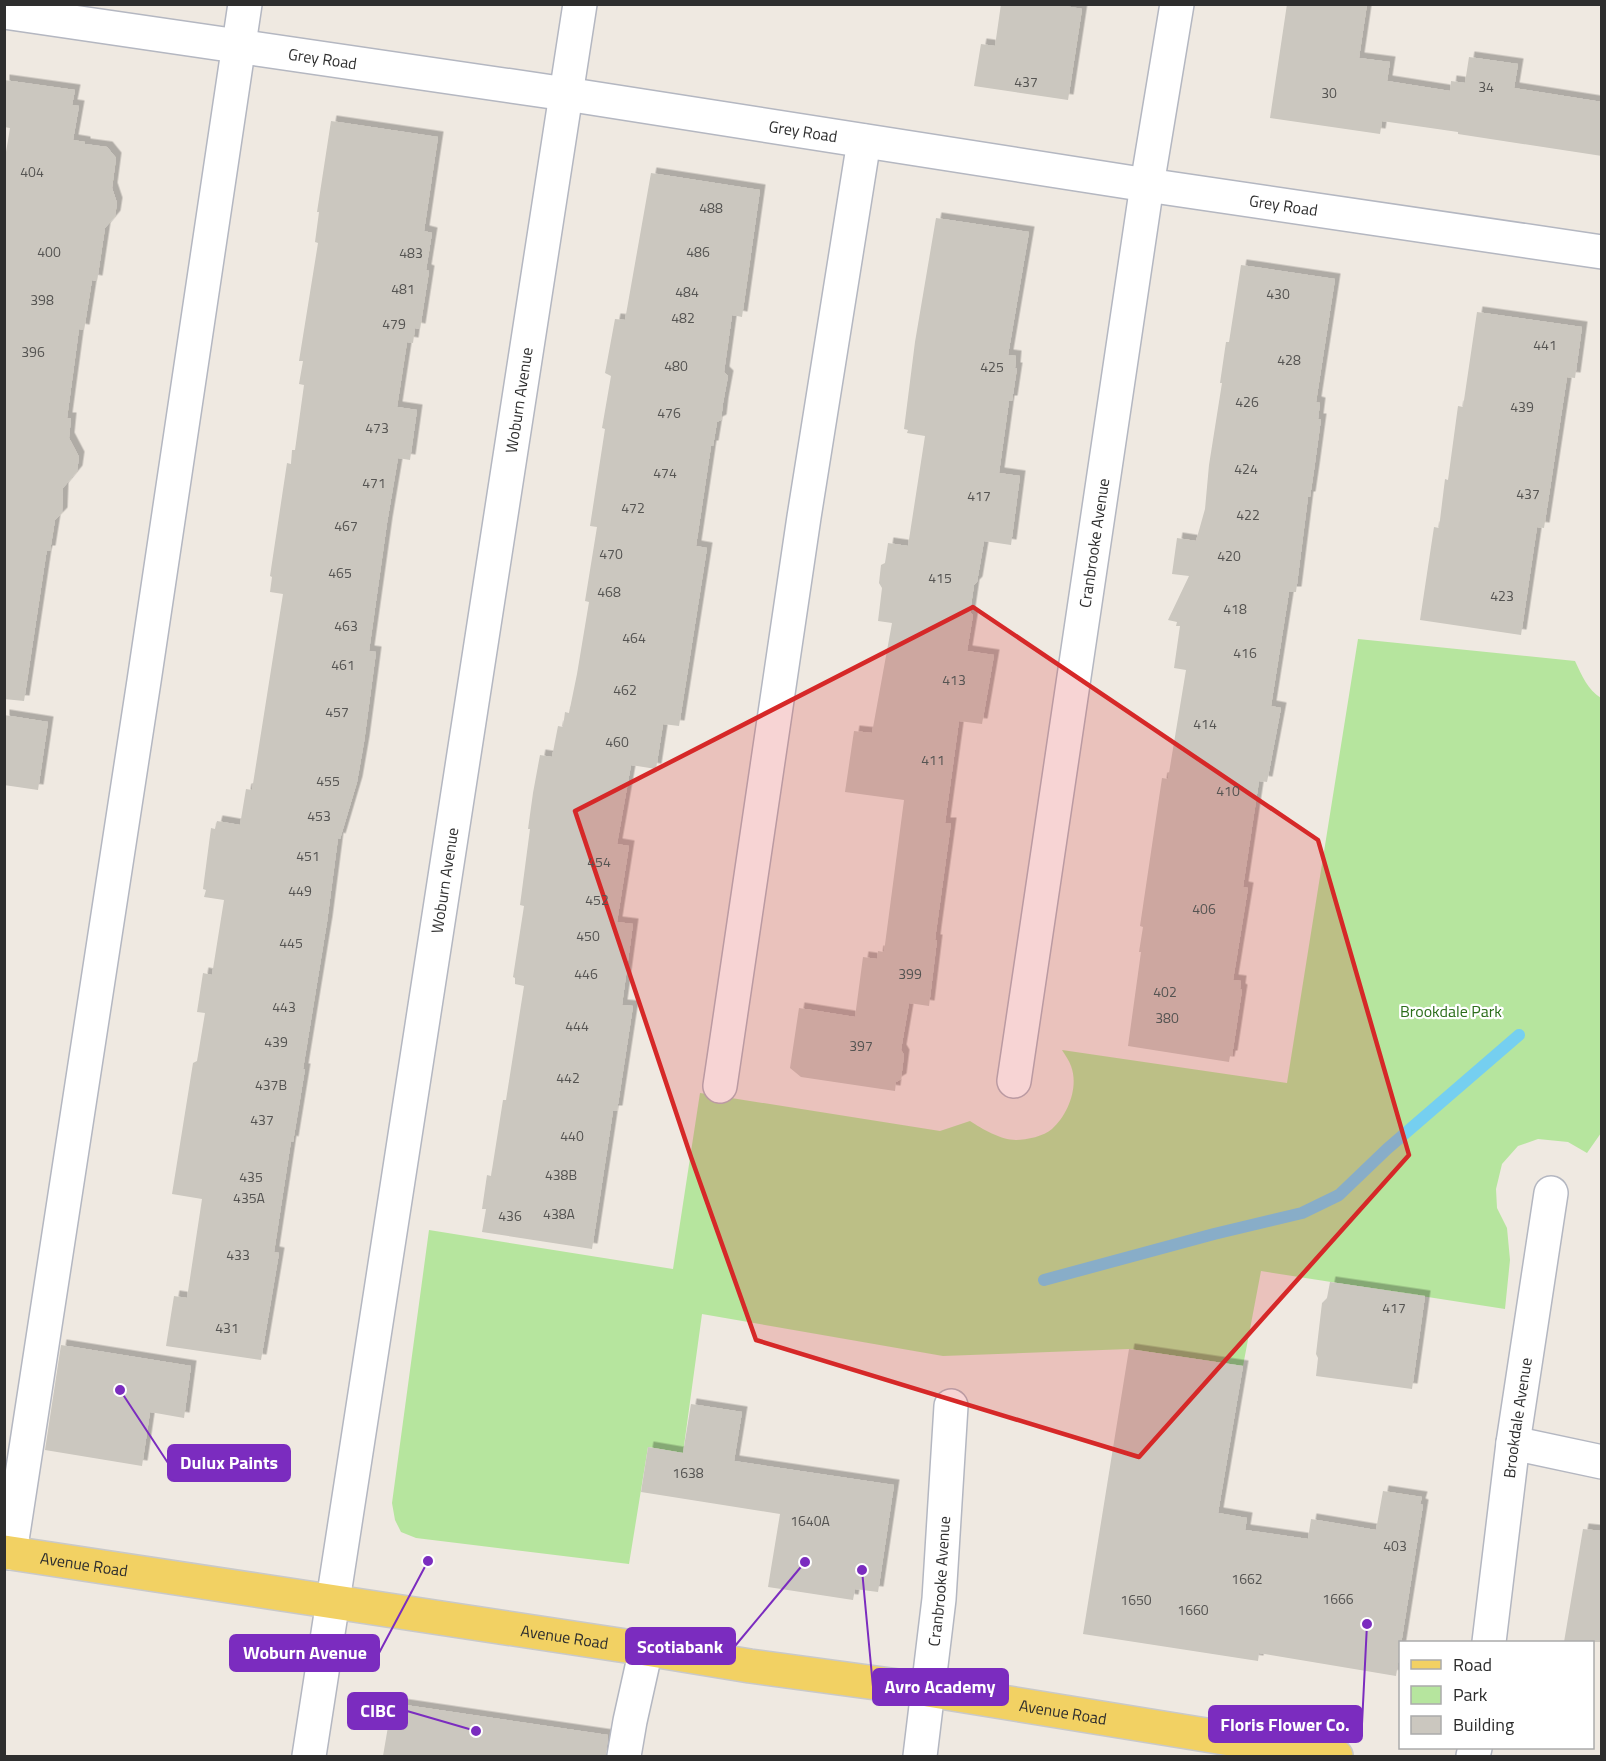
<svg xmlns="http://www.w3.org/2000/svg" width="1606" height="1761" viewBox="0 0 1606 1761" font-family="'Titillium Web',sans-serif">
<defs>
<filter id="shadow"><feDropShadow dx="5.5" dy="-5.5" stdDeviation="0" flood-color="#0004"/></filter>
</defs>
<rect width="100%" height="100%" fill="#efe9e1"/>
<!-- green -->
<path fill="#b6e59e" d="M1358,639l217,22c7,15 13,29 26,37v435l-14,20 -19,-11 -30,-3 -20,7 -16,18 -6,25 1,19 10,20 3,32 -5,49 -244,-38 -18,95 -114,-17 -186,7 -241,-42 -19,139 -35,-6 -19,117 -213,-26 -15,-6 -6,-12 -3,-17 37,-273 244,39 27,-176 240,38 30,-10c12,8 31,19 46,19 11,0 28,-4 36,-11 16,-14 27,-42 19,-63 -2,-6 -6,-11 -9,-16l225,33z"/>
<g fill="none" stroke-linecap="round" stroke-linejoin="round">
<!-- stream -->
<path stroke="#75cff0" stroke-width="12" d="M1044,1280l170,-46 88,-21 37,-18 48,-46 132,-114"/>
</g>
<!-- building -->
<path fill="#cbc7bf" filter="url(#shadow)" d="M1001,4h53l28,5 -14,91 -94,-14 7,-42 14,2z
M1287,4h80l-8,54 31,4 -3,19 63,10 1,-10 14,2 4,-26 49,7 -4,24 88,14v54l-144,-22v-2l-76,-11 -2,13 -110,-16z
M4,80l71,10 -3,15 7,1 -6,34 12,2v2l22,3 9,11 -4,30 5,15 -2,13 -10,12 -8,53 -5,-1 -8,50 -5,-1 -12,89h4l-2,20 10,19 -2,14 -14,17 -1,25 -7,7 -5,31h-3l-1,4 -22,146 -20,-2v-535l6,-36 -6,-1z
M331,121l107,16 -14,94 8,2 -6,37 3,1 -9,58 -5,-1 -2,15 -6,-1 -10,65 20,3 -7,50 -12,-2 -11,65 -18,128 7,1 -12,90 -7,40 -17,57 -2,-1 -11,84 -24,147h2l-12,73 -2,-1 -17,111 5,1 -18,107 -95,-14 8,-50 13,2 15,-99 -30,-5 21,-131 4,-2 8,-48 -8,-1 6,-39 9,2 12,-75 -20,-3 2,-7 -3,-1 8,-61 4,1 2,-8 23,4 6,-36 6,1 31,-196 -13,-2 2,-15 -2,-1 17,-113 4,1 1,-14h3l9,-65 -5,-1 4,-23h-4l19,-118 -3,-1 4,-30h-2z
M651,173l109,17 -18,127 -10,-2 -8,57 4,4 -5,27 -2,17 -4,2 -4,24h-2l-15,100 11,2 -28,178 -16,-2 -7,45 -25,-4 -14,79 12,2 -12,76 16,2 -11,81 11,1 -16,105h-4l-21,138 -110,-17 4,-23h-4l5,-34 4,1 12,-76h3l18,-114 -9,-2v-6l-2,-1 11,-71 -4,-1 10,-76h-2l5,-36 7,-38 12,2 6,-31 5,1 2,-15 4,1 8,-39 12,-72 -4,-1 12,-74 -7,-1 15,-97 -3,-1 9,-52 -6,-3 10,-54 10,1z
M936,218l93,14 -21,123 8,1 -1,12h2l-5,33h-3l-10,72 21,3 -9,69 -27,-4 -7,41 -3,3 -4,27 3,3 -6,36 27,4 -12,69 -23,-3 -14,102h6l-15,109 -1,8h2l-8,66 -20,-3 -8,47 3,5 -3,24 -5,3 -1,9 -94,-14 -11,-9 9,-60 56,9 8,-60 14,2 1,-8 6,1 20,-152 -59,-8 9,-61 18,2 20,-110 -14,-2 4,-33 -3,-5 2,-18 4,-2 3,-20 20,3 17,-110 -18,-3 1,-3 -4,-1 11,-87z
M1241,265l94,14 -19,123 4,1 -2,16h3l-7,51 -4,27h-2l-12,95h-7l-18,114 10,2 -14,74 -8,-1 -16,106 5,1 -15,92 8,1 -1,8 2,1 -10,66h-2l-1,6 -101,-16 13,-94h-2l4,-25 -3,-1 22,-148 6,1 18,-109 -12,-2 6,-42h-4l1,-4 -9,-2 21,-44 -17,-2 5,-36 19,3 9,-32 4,-44 13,-82h-2l6,-41h3z
M1477,312l105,15 -7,51 -8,-1 -23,151 -7,-1 -16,108 -101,-15 14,-93 5,1 6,-49 3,1 10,-74 5,1z
M4,715l44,7 -10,68 -34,-5z
M1330,1282l95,14 -13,93 -96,-13 2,-18 -2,-4 6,-51 5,-5z
M61,1345l130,21 -7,52 -34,-6 -8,54 -97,-16z
M1129,1349l114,17 -25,147 29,5 -2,12 63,9 3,-20 65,11 7,-39 39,6 -2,7 3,1 -27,171 -137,-23 -1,8 -175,-27z
M691,1404l51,8 -8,49 160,24 -16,107 -23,-3 -2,11 -85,-13 12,-73 -139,-22 7,-45 35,6z
M1583,1529l19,2v111h-38z
M392,1703l216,32 -2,21h-223z"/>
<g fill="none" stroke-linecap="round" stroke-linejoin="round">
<!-- minor casing -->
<g stroke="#b4b7c1" stroke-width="36">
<g id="minor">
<path id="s1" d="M4,12l562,82 581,91 455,67"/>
<path id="s2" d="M1014,1081l133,-896 30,-181"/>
<path d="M720,1086l84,-569 60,-376"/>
<path d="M1513,1443l89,19"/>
<path d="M10,1553l134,-872 101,-677"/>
<path id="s3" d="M1489,1642l24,-199 38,-250"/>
<path id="s4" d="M309,1756l271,-1752"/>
<path d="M624,1756l6,-35 16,-72"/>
<path id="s5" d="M920,1756l19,-157 12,-193"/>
<path d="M1473,1756l2,-8"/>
</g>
</g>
<!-- major casing -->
<g stroke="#c9c9c9" stroke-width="36">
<g id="major">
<path id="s6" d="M4,1552l642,97 104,17 178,24 408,66"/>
</g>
</g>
<!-- minor -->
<use href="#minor" stroke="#fff" stroke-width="33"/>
<!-- major -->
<use href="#major" stroke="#f2d163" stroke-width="33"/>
</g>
<!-- marked area -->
<path fill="#d62828" fill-opacity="0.2" stroke="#d62828" stroke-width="4.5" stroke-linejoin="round" d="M973,607l345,233 91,315 -270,302 -383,-117 -65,-183 -116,-346z"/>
<g text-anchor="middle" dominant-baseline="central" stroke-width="4.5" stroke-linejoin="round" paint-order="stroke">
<!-- number labels -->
<g font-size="14" fill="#555452">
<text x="1026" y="81">437</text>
<text x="1486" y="86">34</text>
<text x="1329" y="92">30</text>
<text x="32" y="171">404</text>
<text x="711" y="207">488</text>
<text x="49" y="251">400</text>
<text x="698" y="251">486</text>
<text x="411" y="252">483</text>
<text x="403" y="288">481</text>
<text x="687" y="291">484</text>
<text x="1278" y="293">430</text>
<text x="42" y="299">398</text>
<text x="683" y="317">482</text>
<text x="394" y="323">479</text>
<text x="1545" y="344">441</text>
<text x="33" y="351">396</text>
<text x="1289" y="359">428</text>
<text x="676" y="365">480</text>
<text x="992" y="366">425</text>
<text x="1247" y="401">426</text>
<text x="1522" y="406">439</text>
<text x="669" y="412">476</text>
<text x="377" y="427">473</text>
<text x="1246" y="468">424</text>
<text x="665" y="472">474</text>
<text x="374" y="482">471</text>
<text x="1528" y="493">437</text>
<text x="979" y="495">417</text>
<text x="633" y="507">472</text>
<text x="1248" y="514">422</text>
<text x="346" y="525">467</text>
<text x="611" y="553">470</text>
<text x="1229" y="555">420</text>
<text x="340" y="572">465</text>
<text x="940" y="577">415</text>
<text x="609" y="591">468</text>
<text x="1502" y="595">423</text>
<text x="1235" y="608">418</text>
<text x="346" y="625">463</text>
<text x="634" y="637">464</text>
<text x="1245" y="652">416</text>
<text x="343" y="664">461</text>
<text x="954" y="679">413</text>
<text x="625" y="689">462</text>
<text x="337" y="711">457</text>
<text x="1205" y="723">414</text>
<text x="617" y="741">460</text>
<text x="933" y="759">411</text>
<text x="328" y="780">455</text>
<text x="1228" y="790">410</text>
<text x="319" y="815">453</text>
<text x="308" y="855">451</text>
<text x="599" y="861">454</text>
<text x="300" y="890">449</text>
<text x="597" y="899">452</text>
<text x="1204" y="908">406</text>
<text x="588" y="935">450</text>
<text x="291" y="942">445</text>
<text x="586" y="973">446</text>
<text x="910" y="973">399</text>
<text x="1165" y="991">402</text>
<text x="284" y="1006">443</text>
<text x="1167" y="1017">380</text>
<text x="577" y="1025">444</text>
<text x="276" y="1041">439</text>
<text x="861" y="1045">397</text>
<text x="568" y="1077">442</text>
<text x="271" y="1084">437B</text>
<text x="262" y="1119">437</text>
<text x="572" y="1135">440</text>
<text x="561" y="1174">438B</text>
<text x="251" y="1176">435</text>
<text x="249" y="1197">435A</text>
<text x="559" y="1213">438A</text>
<text x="510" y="1215">436</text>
<text x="238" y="1254">433</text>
<text x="1394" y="1307">417</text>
<text x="227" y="1327">431</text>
<text x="688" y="1472">1638</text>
<text x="810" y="1520">1640A</text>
<text x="1395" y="1545">403</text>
<text x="1247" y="1578">1662</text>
<text x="1338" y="1598">1666</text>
<text x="1136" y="1599">1650</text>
<text x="1193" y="1609">1660</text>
</g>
<!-- street labels -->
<g font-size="16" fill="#2e2e2e" stroke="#fff">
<text stroke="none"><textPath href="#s1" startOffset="322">Grey Road</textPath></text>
<text stroke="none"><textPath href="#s1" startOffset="808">Grey Road</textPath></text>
<text stroke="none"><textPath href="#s1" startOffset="1294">Grey Road</textPath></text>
<text stroke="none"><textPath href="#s4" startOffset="1372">Woburn Avenue</textPath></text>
<text stroke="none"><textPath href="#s2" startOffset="544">Cranbrooke Avenue</textPath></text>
<text stroke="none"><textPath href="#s4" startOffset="886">Woburn Avenue</textPath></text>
<text stroke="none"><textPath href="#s3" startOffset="226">Brookdale Avenue</textPath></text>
<text stroke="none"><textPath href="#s6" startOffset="81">Avenue Road</textPath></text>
<text stroke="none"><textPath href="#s5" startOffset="176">Cranbrooke Avenue</textPath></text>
<text stroke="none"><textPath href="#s6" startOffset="567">Avenue Road</textPath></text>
<text stroke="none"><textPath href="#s6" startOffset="1071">Avenue Road</textPath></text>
</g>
<!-- park labels -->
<g font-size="16" fill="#2c6e1b" stroke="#fff">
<text x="1451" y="1011">Brookdale Park</text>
</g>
</g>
<!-- callouts -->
<path fill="none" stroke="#7b2cbf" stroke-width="2" d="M120 1390L168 1463M805 1562L735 1646M428 1561L379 1653M862 1570L873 1687M476 1731L407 1711M1367 1624L1362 1724"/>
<g fill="#7b2cbf" stroke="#fff" stroke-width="2">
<circle cx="120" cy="1390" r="6"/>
<circle cx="805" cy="1562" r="6"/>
<circle cx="428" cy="1561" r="6"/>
<circle cx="862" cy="1570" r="6"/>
<circle cx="476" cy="1731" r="6"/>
<circle cx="1367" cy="1624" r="6"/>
</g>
<g fill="#7b2cbf" stroke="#7b2cbf" stroke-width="2">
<rect x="168" y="1445" width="122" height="36" rx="6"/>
<rect x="626" y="1628" width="109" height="36" rx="6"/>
<rect x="230" y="1635" width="149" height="36" rx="6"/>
<rect x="873" y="1669" width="135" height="36" rx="6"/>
<rect x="348" y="1693" width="59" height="36" rx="6"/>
<rect x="1209" y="1706" width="153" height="36" rx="6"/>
</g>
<g font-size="18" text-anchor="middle" font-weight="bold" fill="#fff">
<text x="229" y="1469">Dulux Paints</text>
<text x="680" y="1653">Scotiabank</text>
<text x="305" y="1659">Woburn Avenue</text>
<text x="940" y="1693">Avro Academy</text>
<text x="378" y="1717">CIBC</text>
<text x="1285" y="1731">Floris Flower Co.</text>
</g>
<!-- border -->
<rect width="1606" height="1761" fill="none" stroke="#2e2e2e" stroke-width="12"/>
<!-- legend -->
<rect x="1399" y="1641" width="195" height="108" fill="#ffffff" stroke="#ababab" stroke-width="1.5"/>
<rect x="1411" y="1660" width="30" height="9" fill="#f2d163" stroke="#ababab" stroke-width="1.5"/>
<text x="1453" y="1671" font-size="18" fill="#2e2e2e">Road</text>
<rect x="1411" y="1686" width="30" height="18" fill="#b6e59e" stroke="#ababab" stroke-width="1.5"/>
<text x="1453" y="1701" font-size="18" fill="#2e2e2e">Park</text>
<rect x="1411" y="1716" width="30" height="18" fill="#cbc7bf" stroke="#ababab" stroke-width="1.5"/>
<text x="1453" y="1731" font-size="18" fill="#2e2e2e">Building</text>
</svg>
